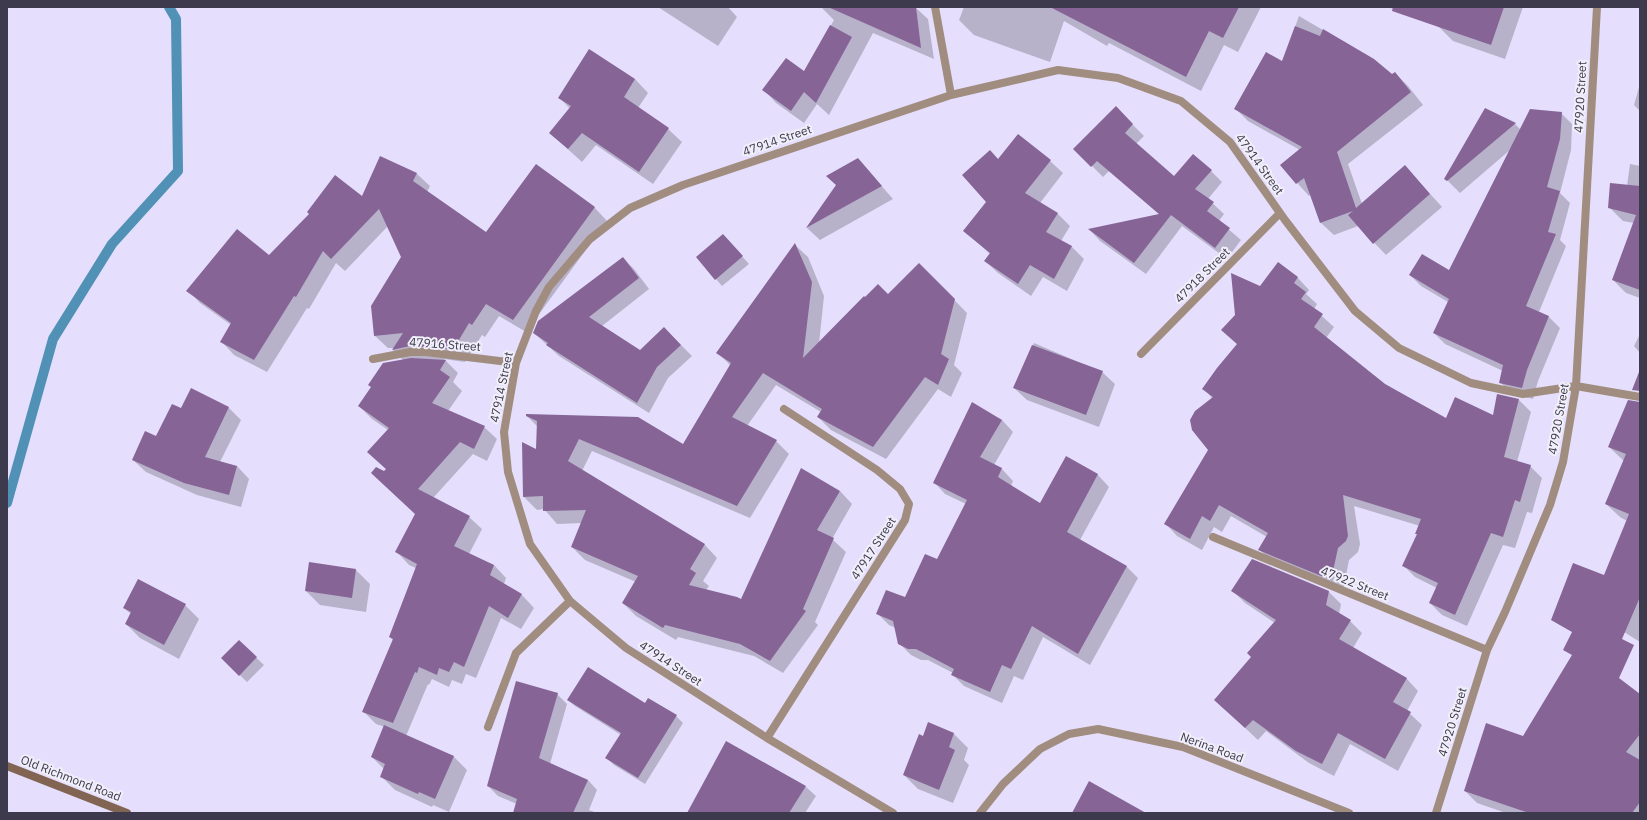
<svg xmlns="http://www.w3.org/2000/svg" width="1647" height="820" viewBox="0 0 1647 820" font-family="'IBM Plex Sans',sans-serif">
<rect width="100%" height="100%" fill="#e5dffd"/>
<!-- shadow -->
<path fill="#0003" d="M658,7h70l9,10 -19,29z
M821,7h94l13,12 6,40 -61,-26 -44,82 -12,-11 -13,19 -28,-20 -12,-13 40,-18 30,-52z
M964,7h297l-23,45 -14,-7 -23,46 -92,-48 -2,3 -43,-25 -14,41 -76,-27 -15,-15z
M1387,7h136l-18,52 -52,-18 -15,-15 1,-3z
M1299,16l75,44 18,16 3,-3 13,13 15,19 -75,59 14,40 43,-38 37,41 -56,48 -28,-29 -24,9 -13,-12 -10,-29 -2,2 -28,-31 19,-15 -52,-29 -13,-13 47,-45z
M590,50l45,29 13,14 -10,15 30,21 14,13 -29,42 -57,-39 -14,17 -32,-29 20,-24 -10,-11z
M1640,84v27l-6,-6z
M1116,108l28,28 -8,8 38,33 37,-6 11,11 -14,17 16,15 -5,7 22,19 -14,19 -45,-33 -36,48 -46,-33 -10,-11 70,-15 -51,-44 -6,6 -28,-28z
M1486,109l29,15 5,5 41,-16 11,11 -1,26 -11,43 10,10 -10,37 6,6 -27,66 10,5 11,11 -22,53 -5,18 -21,-5 -11,-11 2,-12 -58,-27 -11,-11 14,-31 -27,-16 -11,-11 40,-3 60,-122 -50,43 -14,-14z
M381,157l36,17 13,12 -3,6 60,42 49,-69 59,43 12,13 -81,111 -27,-16 -14,21 -3,-2 -17,27 -21,-3 14,14 -5,9 9,9 -14,20 36,16 13,12 -10,22 -14,-7 -40,44 36,19 13,12 -13,25 25,11 12,13 -2,6 18,11 12,13 -13,21 -20,-11 -25,60 -10,-4 -4,10 -10,-4 -3,7 -17,-8 -3,6 -1,-1 -22,52 47,20 14,14 -18,42 -16,-7 -1,2 -37,-17 -14,-14 3,-7 -12,-12 13,-30 -9,-3 -13,-13 30,-71 -3,-3 26,-69 -7,-3 -12,-13 19,-37 -31,-43 2,-2 -19,-18 20,-22 -16,-11 -13,-13 44,-46 -10,-10 1,-2h-6l-13,-12 27,-79 -14,-31 -43,45 -9,-8 -27,46 -2,-1 -40,64 -33,-17 -12,-13 9,-17 -31,-22 -12,-13 81,-33 93,-59z
M858,159l35,40 -73,41 -13,-12z
M999,160l51,1 13,12 -23,30 18,11 12,12 -9,15 10,5 13,13 -17,32 -24,-14 -12,19 -33,-23 -13,-12 5,-7 -26,-24 23,-28z
M1630,164l10,2v132l-14,-5 -13,-13 21,-57 -11,-2 -13,-13 17,-22z
M729,242l20,22 -27,22 -6,-7z
M795,245l13,12 16,39 -5,48 46,-46 23,-3 31,-31 48,49 -13,52 8,8 -11,24 -13,-8 -52,70 -55,-29 -13,-13 3,-5 -45,-27 -29,41 29,15 13,13 -39,64 -158,-67 -10,20 123,74 12,13 -14,23 6,5 -3,4 36,10 98,-109 12,13 -20,35 14,13 -31,70 3,3 -35,48 -29,-17 -76,-19 -2,3 -40,-24 -13,-13 13,-21 -51,-22 -13,-13 10,-24 -25,1 -13,-15 -7,1 -13,-13 13,-47 1,-23 -11,-11 157,29 47,-79 -13,-13z
M623,258l11,11 15,20 -47,37 38,25 24,-23 28,28 -24,22 -19,35 -90,-57 -25,-23z
M1279,263l19,15 11,12 -3,4 11,10 -3,5 20,18 -8,11 59,46 61,36 48,-3 25,-17 12,12 -14,50 13,4 12,12 -10,35 -5,-1 -12,36 -12,-3 -36,81 -25,-11 -12,-12 7,-15 -22,-11 -12,-12 15,-30 -2,-1 4,-8 -66,-20 6,38 -2,8 -9,8 -6,31 -72,-30 -12,-12 8,-12 -36,-21 -9,16 -8,-5 -12,23 -25,-14 -11,-12 44,-75 2,-51 -8,-9 34,-44 -15,-15 37,-43z
M1640,334v19l-6,-7z
M1034,343l68,29 13,12 -16,43 -72,-27 -13,-12z
M972,404l30,16 11,12 -19,33 8,4 11,12 -2,5 30,18 25,-47 32,18 11,12 -29,53 47,27 11,11 -48,87 -47,-28 -20,43 -9,-4 -12,27 -38,-17 -11,-11v-2l-25,-13h-7l-10,-5 -12,-12 -3,-15 -7,-3 -11,-11 27,-16 32,-38 29,-56 -21,-10 -11,-12z
M229,408l12,12 -21,42 17,4 12,13 -8,28 -44,-12 -51,-23 -13,-12 48,-51z
M1640,422v220l-62,-39 27,-27 22,-55 -7,-4 -14,-13 18,-43 -15,-14z
M356,570l14,14 -4,28 -46,-7 -14,-14z
M1233,591l96,1 12,12 -2,10 11,7 12,12 -9,15 53,30 12,13 -11,20 15,14 -24,46 -48,-27 -16,32 -25,-13 -43,-32 -8,9 -30,-28 24,-54 23,-35 -30,-20z
M185,605l14,14 -20,40 -39,-21 -14,-14 5,-10 -7,-6z
M239,641l25,24 -17,17 -25,-24z
M557,694l10,10 -17,60 38,16 9,10 -8,20 8,3h-83l3,-9 -19,-8 -10,-10z
M1640,695v118h-134l-29,-10 -12,-12 59,-54z
M568,700l78,4 30,12 7,7 -38,61 -31,-19 -7,-7 14,-23 -46,-29z
M929,723l25,11 14,14 -4,12 5,5 -16,38 -35,-14 -14,-14 19,-38z
M727,742l79,45 10,9 -11,17h-112z"/>
<g fill="none" stroke-linecap="round" stroke-linejoin="round">
<!-- stream -->
<path stroke="#5091b5" stroke-width="10" d="M7,503l46,-164 59,-95 66,-73 -2,-152 -7,-12"/>
</g>
<!-- building -->
<path fill="#866496" d="M828,7h88l5,41z
M1050,7h189l-16,31 -14,-7 -23,46z
M1393,7h111l-13,38 -99,-34z
M830,25l22,12 -36,66 -12,-11 -13,19 -29,-21 24,-32 18,13z
M1295,26l25,10 3,-7 51,30 18,15 3,-2 16,20 -74,60 19,56 49,-43 25,29 -57,50 -25,-29 5,-4 -33,12 -16,-45 -8,6 -16,-19 22,-18 -68,-38 32,-57 16,9z
M589,49l46,30 -11,18 45,31 -30,44 -57,-39 -14,16 -19,-16 22,-27 -13,-8z
M1116,106l17,18 -8,9 49,43 19,-22 19,16 -17,19 19,13 -7,9 23,17 -15,20 -44,-33 -37,48 -46,-34 71,-15 -62,-53 -6,6 -18,-18z
M1485,108l31,15 -69,58 -3,-2z
M1530,109l32,3 -2,27 -13,48 13,4 -12,41 8,2 -30,72 23,10 -22,54 -5,18 -23,-5 4,-18 -70,-32 16,-34 -40,-24 13,-21 27,16z
M1018,134l33,26 -26,33 33,20 -12,19 26,14 -18,33 -24,-14 -12,19 -34,-23 6,-8 -27,-22 23,-29 -24,-27 28,-25 8,9z
M380,156l37,17 -4,8 73,51 50,-68 59,43 -82,113 -27,-16 -14,21 -3,-2 -16,27 -26,-3 -17,-1 -18,4 11,-17 -29,3 -3,-30 30,-49 -22,-48 -48,50 -8,-8 -27,46 -2,-1 -40,64 -34,-18 11,-19 -45,-32 51,-62 32,26 40,-41 -2,-2 28,-37 27,21z
M858,158l24,28 -76,42 30,-43 -10,-9z
M1610,183l30,3v104l-28,-10 24,-65 -28,-7z
M723,234l20,22 -28,24 -19,-23z
M795,243l17,39 -9,76 61,-62 1,1 13,-13 10,10 31,-31 36,36 -14,55 8,5 -11,26 -13,-8 -52,70 -56,-30 5,-8 -59,-36 -31,44 45,23 -40,66 -158,-67 -11,22 137,83 -15,25 6,4 -7,12 48,12 4,2 60,-131 39,23 -23,39 17,8 -31,71 3,2 -36,50 -30,-17 -75,-19 -2,3 -41,-25 16,-27 -67,-29 15,-37 -43,1v-15l-20,1 -1,-55 14,7 1,-28 -11,-5v-2l112,3 45,27 48,-81 -15,-10z
M623,257l16,21 -50,39 51,33 24,-23 17,18 -24,22 -20,36 -91,-58 2,-2 -15,-10 5,-12z
M1278,262l20,15 -4,6 12,9 -5,7 22,15 -9,13 71,57 61,34 9,-21 38,18 4,-21 22,5 -15,58 27,8 -11,37 -5,-2 -12,37 -12,-4 -36,82 -26,-12 9,-20 -36,-17 15,-32h-2l6,-15 -78,-24 5,41 -2,5 -8,7 -7,32 -73,-30 10,-17 -49,-28 -9,16 -8,-5 -12,23 -26,-15 44,-74 -16,-20 -2,-10 5,-9 18,-14 -11,-8 15,-21 20,-24 -16,-14 14,-15 -4,-42 29,13z
M1032,345l71,26 -17,44 -73,-27z
M411,358l35,2 -6,10 10,7 -18,26 53,23 -11,23 -14,-7 -42,47 52,27 -16,30 40,19 -4,10 32,19 -14,24 -19,-12 -25,61 -10,-5 -5,10 -10,-4 -2,7 -18,-8 -2,6 -2,-1 -22,51 -31,-11 31,-73 -4,-2 28,-73 -22,-12 20,-38 -44,-41 5,-6 8,4 2,-2 -19,-17 22,-24 -31,-22 13,-19 -3,-2 15,-22z
M1639,372l1,19 -8,-1z
M191,388l38,19 -24,50 32,9 -8,29 -45,-12 -52,-23 13,-29 11,5 16,-32 9,4z
M1628,400l12,2v195l-18,42 12,6 -15,33 21,16v40l-14,18 14,8v42l-8,11h-103l-65,-22 22,-68 37,13 49,-81 -9,-5 9,-18 -21,-12 22,-57 31,12 25,-61 -24,-10 21,-50 -18,-7z
M972,402l30,18 -22,37 22,11 -4,9 42,26 26,-47 32,18 -31,58 60,34 -49,88 -46,-28 -21,43 -9,-4 -12,27 -39,-17 3,-6 -38,-20h-8l-10,-5 -5,-23 -17,-7 10,-24 19,7 20,-43 12,5 30,-59 -34,-17z
M1252,559l77,32 -3,14 25,15 -12,19 68,39 -14,24 18,10 -26,47 -47,-26 -16,31 -26,-13 -43,-31 -8,8 -31,-28 37,-43 -4,-4 29,-33 -45,-29z
M309,562l47,7 -4,29 -47,-7z
M138,579l48,25 -22,41 -39,-21 6,-12 -8,-4z
M239,640l18,17 -18,19 -18,-18z
M588,667l57,36 3,-5 29,17 -39,63 -33,-20 16,-25 -54,-33z
M516,681l42,12 -19,65 49,22 -15,33h-60l4,-14 -30,-13z
M928,722l26,11 -5,14 6,3 -16,40 -36,-15 16,-41 4,2z
M384,725l70,31 -19,43 -16,-7 -1,2 -38,-17 5,-13 -14,-7z
M726,741l80,45 -17,27h-102z
M1089,781l57,32h-74z"/>
<g fill="none" stroke-linecap="round" stroke-linejoin="round">
<!-- street -->
<path stroke="#a18d80" stroke-width="8" d="M935,7l16,88
M1141,354l139,-141
M373,359l37,-7h16l90,11
M1213,537l274,113
M488,727l28,-74 54,-52
M767,738l138,-218 4,-16 -9,-15 -23,-19 -93,-61
M893,813l-126,-75 -141,-90 -56,-47 -40,-57 -22,-72 -4,-40 12,-69 20,-52 13,-24 41,-48 40,-31 53,-23 268,-90 107,-25 60,8 63,23 49,41 55,78 70,91 44,37 72,35 52,11 53,-8 64,11
M980,813l23,-29 37,-35 29,-15 29,-5 85,18 166,66
M1436,813l51,-163 18,-38 45,-107 13,-43 13,-76 21,-379"/>
<!-- secondary -->
<path stroke="#816452" stroke-width="8" d="M7,766l120,47"/>
</g>
<g text-anchor="middle" dominant-baseline="central" stroke-width="4" stroke-linejoin="round" paint-order="stroke">
<!-- street labels -->
<g font-size="12" fill="#3e3a4d" stroke="#f1eff9">
<text transform="translate(1580 97) rotate(-87)">47920 Street</text>
<text transform="translate(777 140) rotate(-19)">47914 Street</text>
<text transform="translate(1260 164) rotate(54)">47914 Street</text>
<text transform="translate(1202 275) rotate(-45)">47918 Street</text>
<text transform="translate(445 344) rotate(4)">47916 Street</text>
<text transform="translate(501 387) rotate(-78)">47914 Street</text>
<text transform="translate(1558 419) rotate(-80)">47920 Street</text>
<text transform="translate(873 548) rotate(-57)">47917 Street</text>
<text transform="translate(1355 583) rotate(22)">47922 Street</text>
<text transform="translate(671 663) rotate(33)">47914 Street</text>
<text transform="translate(1452 722) rotate(-73)">47920 Street</text>
<text transform="translate(1212 747) rotate(20)">Nerina Road</text>
<text transform="translate(71 778) rotate(21)">Old Richmond Road</text>
</g>
</g>
<!-- border -->
<rect width="1647" height="820" fill="none" stroke="#3e3a4d" stroke-width="16"/>
</svg>
